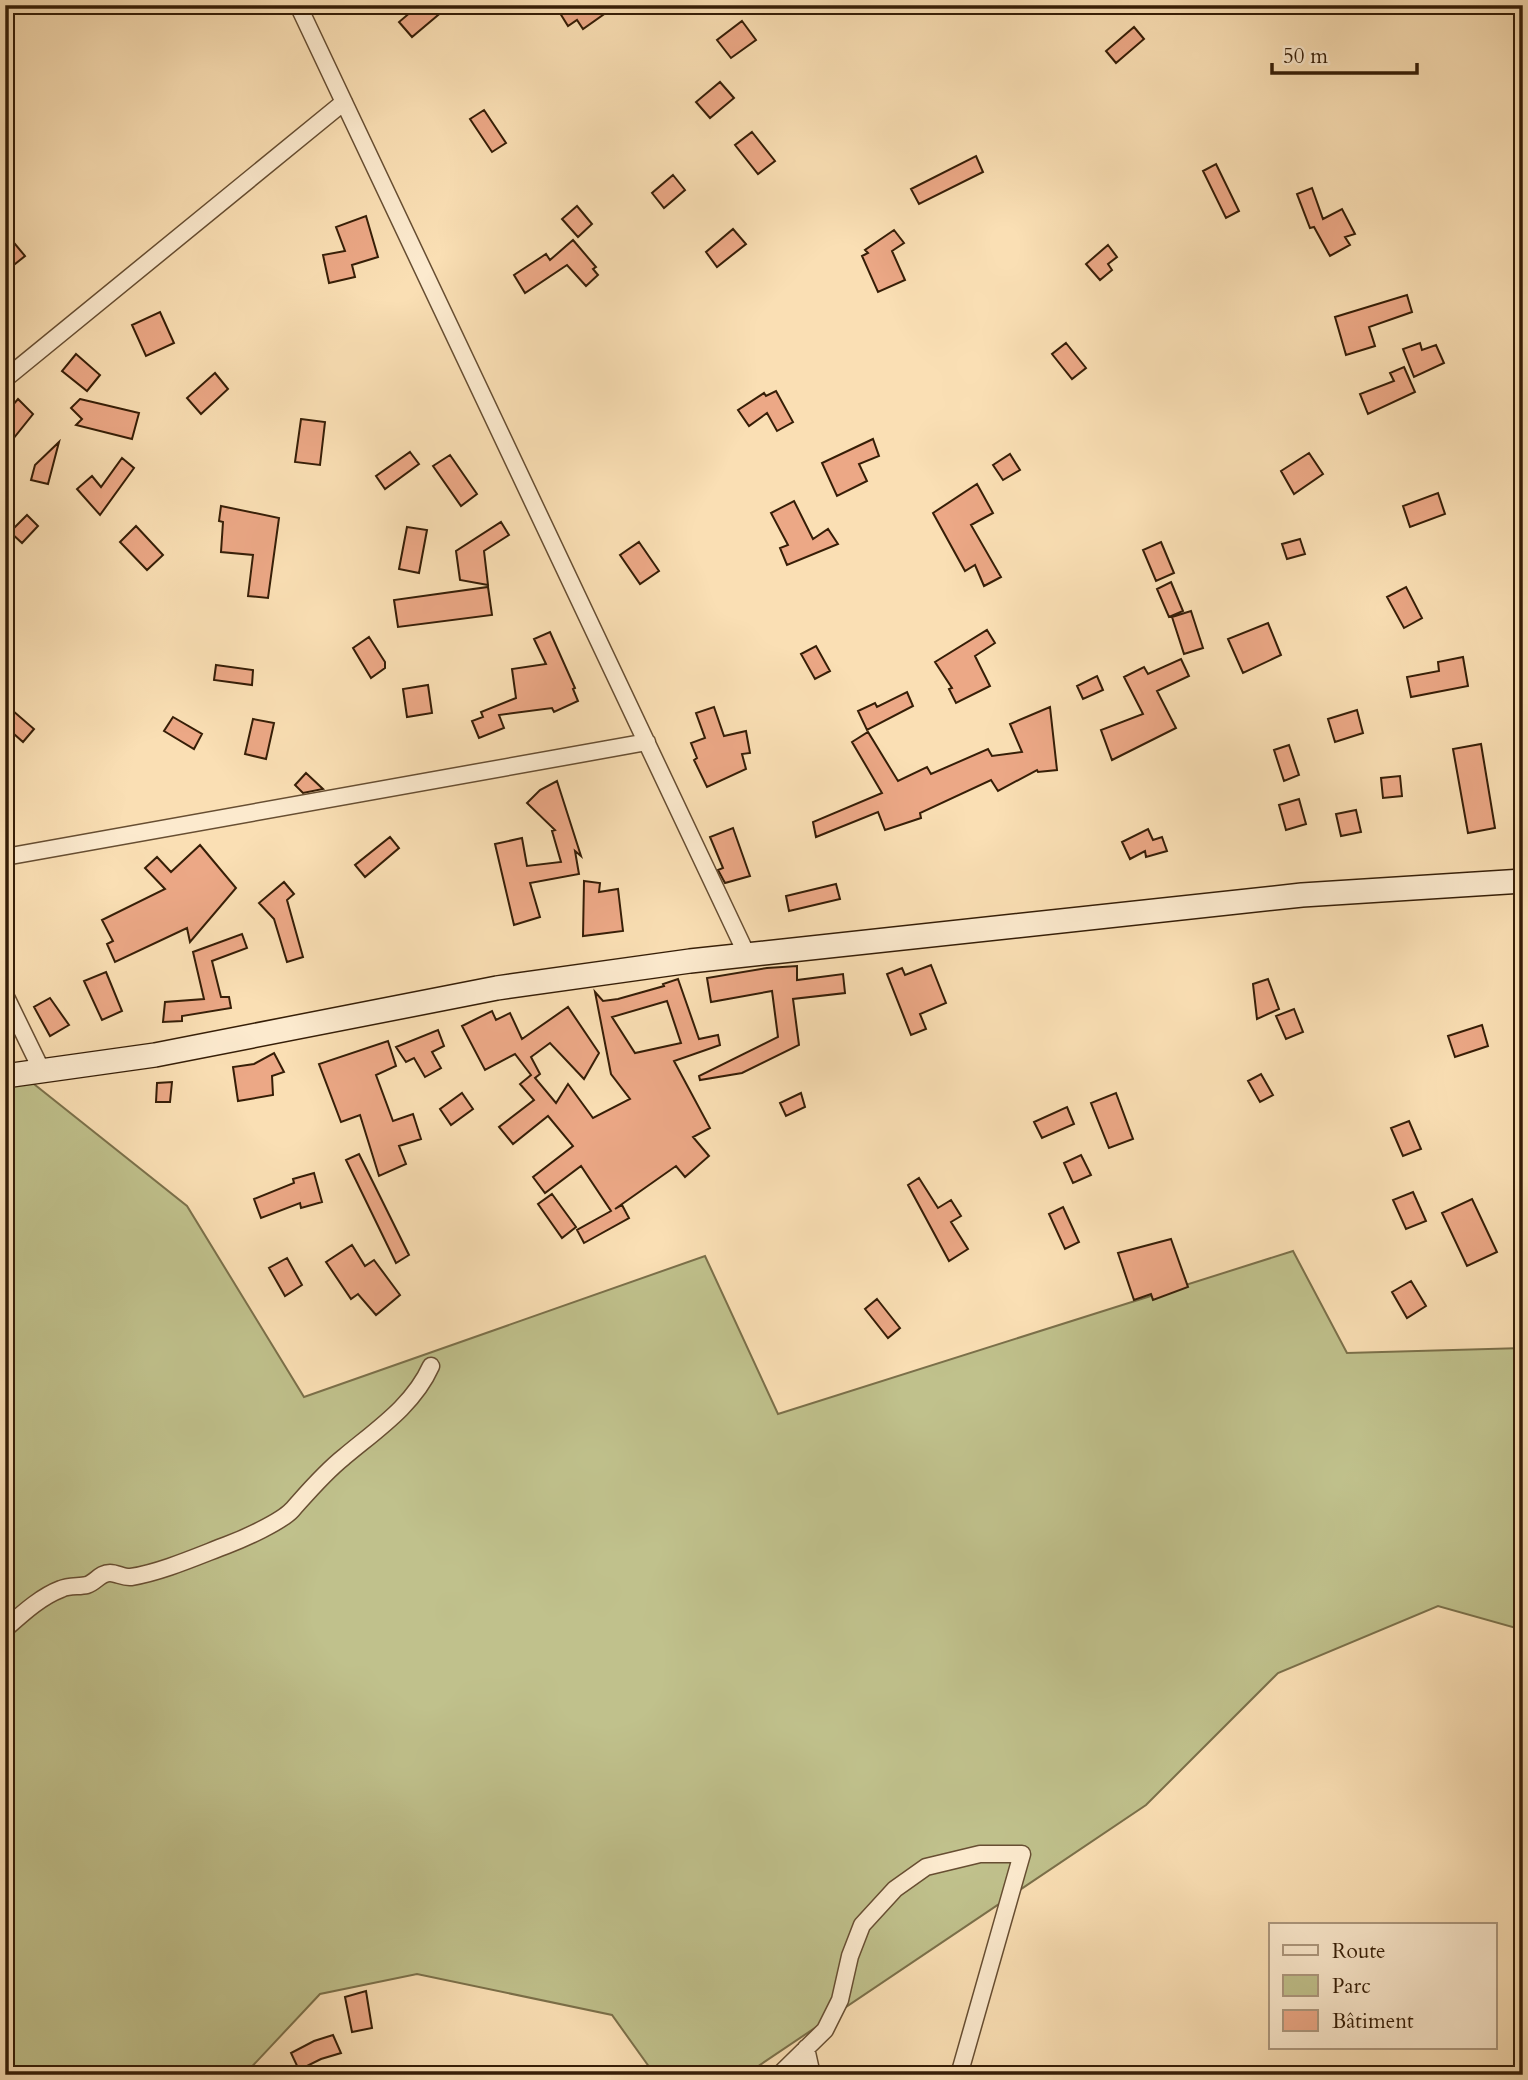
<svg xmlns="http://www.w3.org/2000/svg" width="1528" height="2080" viewBox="0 0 1528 2080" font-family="Cardo,serif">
<rect width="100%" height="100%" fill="#fadfb4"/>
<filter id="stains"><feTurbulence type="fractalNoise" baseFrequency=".00286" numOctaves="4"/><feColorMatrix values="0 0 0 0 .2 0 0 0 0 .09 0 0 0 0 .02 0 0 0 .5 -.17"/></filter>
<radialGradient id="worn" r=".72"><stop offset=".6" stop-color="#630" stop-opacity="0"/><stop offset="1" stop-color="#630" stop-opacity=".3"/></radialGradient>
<!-- green -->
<path fill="#c0c18c" stroke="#7b704a" stroke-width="2" d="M5,1061l182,145 117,191 401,-141 73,158 515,-163 54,102 176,-5v282l-85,-24 -160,67 -132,132 -401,270h-90l-43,-60 -195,-41 -97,20 -76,81h-239z"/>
<!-- building -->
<path fill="#eca886" stroke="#361e07" stroke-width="2" fill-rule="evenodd" d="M419,5h31l-38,32 -13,-15z
M555,5h62l-34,24 -6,-9 -9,6z
M742,21l14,19 -25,18 -14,-18z
M1134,27l10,12 -28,24 -10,-12z
M720,82l14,16 -24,20 -14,-16z
M484,110l22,33 -14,9 -22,-33z
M752,132l23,29 -17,13 -23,-29z
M976,156l7,16 -64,32 -8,-15z
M1216,164l23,47 -13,7 -23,-47z
M673,175l12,15 -21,18 -12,-15z
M1312,188l11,31 19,-10 13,25 -10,3 5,8 -20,11 -16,-29 -4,1 -13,-34z
M577,206l15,18 -14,13 -16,-18z
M366,216l12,41 -26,8 3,12 -26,6 -6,-28 22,-4 -9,-24z
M733,229l13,15 -29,23 -11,-15z
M894,230l10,13 -12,8 13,29 -27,12 -16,-36 6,-3 -3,-3z
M5,232l20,24 -20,16z
M573,240l23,27 -3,2 5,6 -12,11 -19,-21 -42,28 -11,-18 32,-21 4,6z
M1108,245l9,12 -9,7 4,6 -12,10 -14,-16z
M1407,295l5,17 -43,15 6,19 -29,9 -11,-38z
M160,312l14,31 -28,13 -14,-31z
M1066,343l20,25 -14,11 -20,-25z
M1420,343l2,7 14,-5 8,18 -30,14 -11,-28z
M76,354l24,21 -13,16 -25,-20z
M1404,367l11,25 -47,22 -8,-20 34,-13 -4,-8z
M215,373l13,16 -27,25 -14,-16z
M776,391l17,31 -16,9 -10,-18 -18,13 -11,-16 26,-17 2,3z
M18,399l15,15 -28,35v-35z
M80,399l59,14 -7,26 -56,-14 6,-6 -11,-11z
M301,419l24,3 -5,43 -25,-3z
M873,439l6,17 -20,8 8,17 -30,15 -15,-33z
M59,442l-11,42 -17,-4 4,-15z
M410,452l9,12 -34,25 -9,-13z
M1309,453l14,21 -29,20 -13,-23z
M1010,454l10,16 -17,10 -10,-15z
M450,455l27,39 -16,12 -28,-40z
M122,458l12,10 -34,47 -23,-26 15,-13 9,11z
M977,484l16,29 -22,12 30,52 -17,9 -9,-21 -10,6 -32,-58z
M1438,493l7,21 -35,13 -7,-21z
M794,501l19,38 15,-10 10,15 -51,21 -7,-17 8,-3 -17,-32z
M221,506l58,12 -11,80 -20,-2 5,-41 -32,-3 2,-30 -4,-1z
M27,515l11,11 -16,17 -12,-11z
M501,522l8,13 -25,16 4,34 -28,-5 -4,-29z
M136,526l27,29 -16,15 -27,-28z
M407,527l20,3 -8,43 -20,-4z
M1300,539l5,15 -18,5 -5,-15z
M639,542l20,29 -19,13 -20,-29z
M1161,542l13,31 -18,8 -13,-31z
M1171,582l12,29 -14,6 -12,-28z
M488,587l4,28 -94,12 -4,-27z
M1406,587l16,31 -18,10 -17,-31z
M1191,611l12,37 -19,6 -12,-37z
M1268,623l13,32 -38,18 -15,-34z
M987,630l8,13 -20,13 15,30 -34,17 -7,-14 3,-1 -17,-26z
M550,632l25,56 -2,1 5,12 -24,11 -2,-4 -53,7 5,13 -25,10 -7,-17 11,-4 -2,-5 35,-14 -4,-29 34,-5 -12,-25z
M369,637l16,25v6l-14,10 -18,-30z
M816,646l14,25 -15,8 -14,-25z
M1463,657l5,29 -57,11 -4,-20 32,-6 -1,-9z
M1181,659l8,17 -32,15 19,37 -64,32 -11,-30 42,-16 -19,-37 20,-10 4,7z
M216,665l37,5 -1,15 -38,-5z
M1097,676l6,14 -20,9 -6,-13z
M428,685l4,28 -25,4 -4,-28z
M907,692l6,14 -46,24 -9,-19 17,-8 2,4z
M5,704l29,25 -11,13 -18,-16z
M714,707l10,29 22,-5 4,22 -8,1 4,15 -39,18 -13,-27 3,-2 -6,-15 14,-5 -9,-25z
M1050,707l7,63 -19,2 -1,-2 -39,21 -7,-11 -71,33 1,5 -36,12 -7,-18 -62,25 -3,-15 69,-29 -30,-51 16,-10 30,49 29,-14 4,7 57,-25 4,7 30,-4 -12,-28z
M1357,710l6,23 -28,9 -7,-23z
M173,717l29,17 -8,15 -30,-18z
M253,719l21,4 -8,36 -21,-5z
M1481,744l14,84 -27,5 -15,-84z
M1289,745l10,30 -15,6 -10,-31z
M306,773l17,16 -20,4 -8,-8z
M1400,776l2,20 -19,2 -2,-20z
M557,781l24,75 -6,-5 4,23 -49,9 10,34 -26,8 -19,-81 27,-6 5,28 34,-4 -9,-31 3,-1 -28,-27 13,-13z
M1299,799l7,25 -20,6 -7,-25z
M1356,810l5,22 -20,4 -5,-22z
M733,828l17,48 -25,7 -7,-13 5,-2 -13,-31z
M1148,829l5,11 9,-3 5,14 -21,6 -1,-6 -15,8 -8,-17z
M390,837l9,11 -34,29 -10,-12z
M200,845l36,43 -46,54 -3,-14 -72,34 -8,-18 6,-3 -11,-21 63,-31 -20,-21 12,-11 14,15z
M584,881l16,2 -1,9 19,-3 5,42 -40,5z
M284,882l10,12 -7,6 16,57 -16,5 -13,-43 -15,-16z
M836,884l4,15 -51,12 -3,-15z
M242,934l5,14 -35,13 9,36h8l2,11 -49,8v5l-19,1 2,-20 39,-3 -11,-47z
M931,965l15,38 -26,11 6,15 -15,6 -24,-61 15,-6 3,7z
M797,966v14l46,-6 2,19 -52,6 6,46 -57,28 -42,7 -1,-4 79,-39 -6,-46 -61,11 -4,-24 60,-10z
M106,972l16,39 -20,9 -18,-39z
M678,979l21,60 19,-4 2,10 -46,16 36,67 -17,9 16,19 -24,21 -9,-11 -61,43 7,-4 7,13 -45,25 -7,-13 34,-19 -30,-45 -36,27 -12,-16 40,-31 -25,-30 -35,28 -14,-17 35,-27 -14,-16 11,-9 -16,-21 -30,16 -23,-44 30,-15 4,9 14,-7 12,26 46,-32 31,46 -15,26 -34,-36 -19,14 9,17 -5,4 21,25 12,-19 25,34 37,-19 -19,-25 -16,-82 8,9 15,-2 46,-13 -1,-2zM667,1001l14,42 -46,10 -23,-36z
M1268,979l11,30 -22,10 -4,-35z
M50,998l19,27 -19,11 -16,-29z
M1294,1009l9,23 -17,7 -10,-23z
M1482,1025l6,21 -33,11 -7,-21z
M438,1030l6,16 -12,6 9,16 -16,9 -11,-19 -8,4 -10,-15z
M388,1041l8,25 -20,9 17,46 20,-7 8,25 -22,7 7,18 -27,12 -19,-61 -19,7 -22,-58z
M274,1053l10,19 -12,4 1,19 -35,6 -5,-34 21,-3z
M1261,1074l12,21 -13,7 -12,-21z
M172,1082l-2,20h-14l1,-19z
M462,1093l11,16 -22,16 -11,-16z
M801,1093l4,14 -19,9 -6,-13z
M1116,1093l17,46 -24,9 -18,-45z
M1067,1107l7,17 -32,14 -8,-16z
M1409,1121l12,28 -18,7 -12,-28z
M359,1154l50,101 -13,8 -50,-103z
M1081,1155l10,20 -18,8 -9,-20z
M314,1173l8,29 -21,6 -1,-5 -39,15 -7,-19 40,-16 -1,-4z
M919,1178l19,30 13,-8 10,16 -10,6 17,27 -19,12 -41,-76z
M1413,1192l13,29 -20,8 -13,-29z
M552,1194l24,33 -14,11 -24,-34z
M1472,1199l25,53 -30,14 -25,-53z
M1063,1207l16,35 -14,7 -16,-35z
M1171,1239l17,48 -35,13 -2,-6 -17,6 -16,-47z
M352,1245l13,21 9,-6 26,35 -24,20 -18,-21 -7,5 -25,-37z
M287,1258l15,27 -17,11 -16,-28z
M1411,1281l15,25 -19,12 -15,-26z
M877,1299l23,29 -12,10 -23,-29z
M366,1991l6,37 -20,4 -7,-35z
M333,2035l8,18 -20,6 -22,11 -8,-17 23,-12z"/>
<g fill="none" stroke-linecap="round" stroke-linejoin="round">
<!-- minor casing -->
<g stroke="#674e32" stroke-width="19">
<path id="minor" d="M298,5l449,950
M5,379l339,-277
M5,857l642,-115
M5,995l37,76
M5,1629c17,-15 35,-32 56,-40 8,-4 18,-2 26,-4 9,-3 13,-12 23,-12 7,0 14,5 21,4 31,-5 67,-21 96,-32 16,-6 54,-23 65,-35 17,-19 32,-37 52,-53 32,-27 69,-51 87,-91
M806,2048l6,27
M779,2075l46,-45 15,-30 10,-44 12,-31 33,-36 31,-22 54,-13h42l-63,221"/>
</g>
<!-- secondary casing -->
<g stroke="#361e07" stroke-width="26">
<path id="secondary" d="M5,1076l150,-21 342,-67 193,-27 612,-66 221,-14"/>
</g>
<!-- minor -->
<use href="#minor" stroke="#fceace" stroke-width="16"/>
<!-- secondary -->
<use href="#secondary" stroke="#fceace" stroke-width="23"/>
</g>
<!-- margin -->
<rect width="1528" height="2080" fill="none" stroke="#fadfb4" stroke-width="28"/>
<rect x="7" y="7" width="1514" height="2066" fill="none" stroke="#361e07" stroke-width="3.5"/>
<rect x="14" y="14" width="1500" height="2052" fill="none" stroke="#361e07" stroke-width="2"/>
<!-- legend -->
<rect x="1269" y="1923" width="228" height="126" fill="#fceace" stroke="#ad987e" stroke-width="2"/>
<rect x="1283" y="1945" width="35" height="10" fill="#fceace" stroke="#ad987e" stroke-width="2"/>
<text x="1332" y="1958" font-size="21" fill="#361e07">Route</text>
<rect x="1283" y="1975" width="35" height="21" fill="#c0c18c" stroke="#ad987e" stroke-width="2"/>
<text x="1332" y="1993" font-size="21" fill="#361e07">Parc</text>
<rect x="1283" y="2010" width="35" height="21" fill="#eca886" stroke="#ad987e" stroke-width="2"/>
<text x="1332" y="2028" font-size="21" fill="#361e07">Bâtiment</text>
<!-- scale -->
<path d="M1272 63v10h145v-10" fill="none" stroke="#361e07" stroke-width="3.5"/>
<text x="1283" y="63" font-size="21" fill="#361e07" stroke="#fceace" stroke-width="5" paint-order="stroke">50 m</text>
<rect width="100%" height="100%" filter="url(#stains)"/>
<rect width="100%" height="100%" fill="url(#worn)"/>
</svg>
